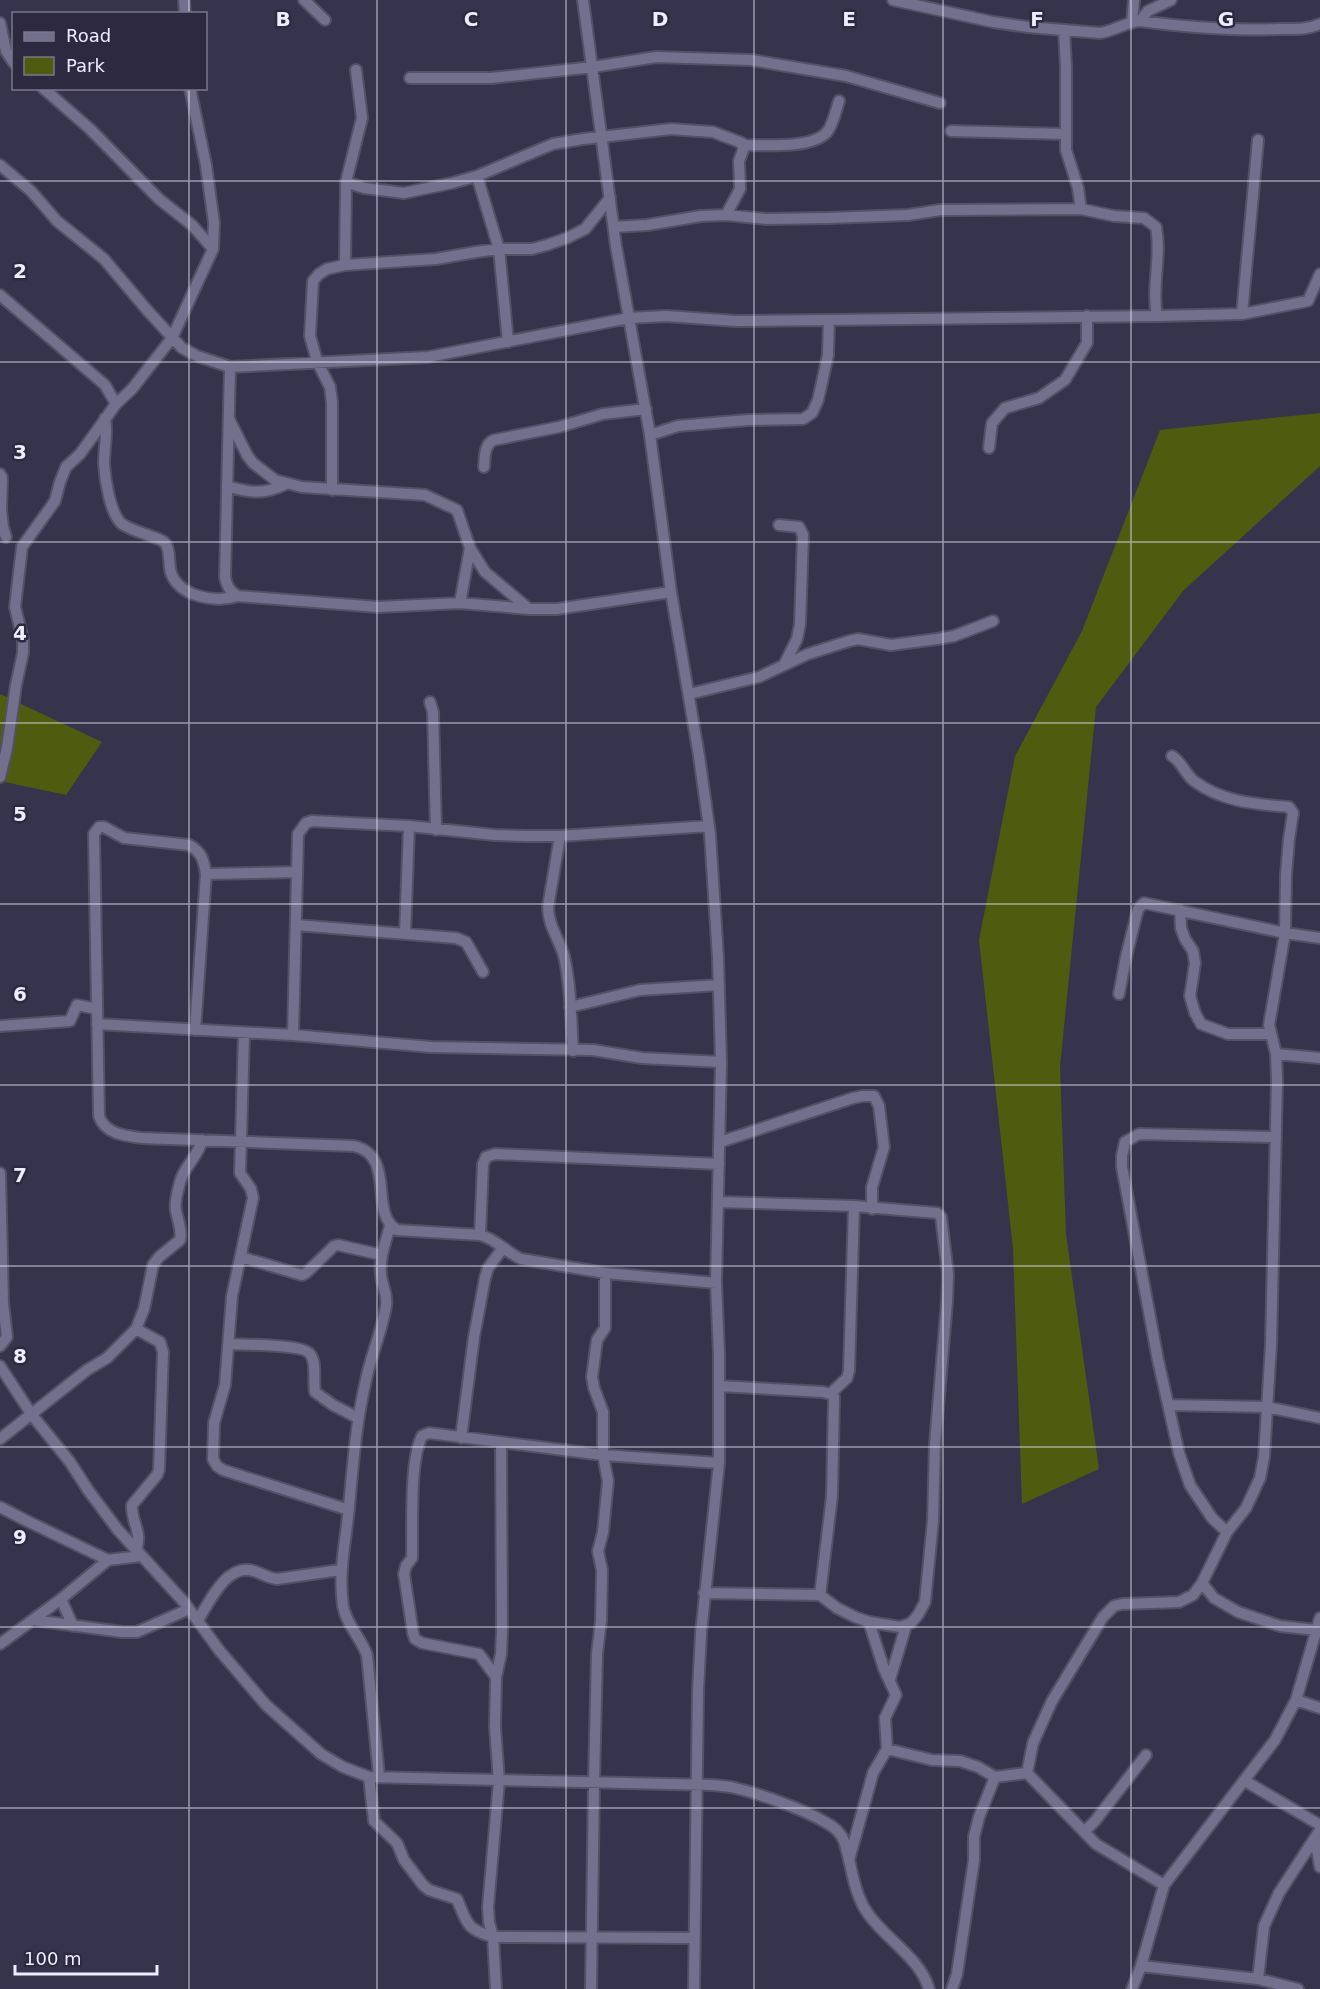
<svg xmlns="http://www.w3.org/2000/svg" width="1320" height="1989" viewBox="0 0 1320 1989" font-family="'DejaVu Sans',sans-serif">
<rect width="100%" height="100%" fill="#36334c"/>
<!-- green -->
<path fill="#4f5b0f" d="M1320,413v53l-137,125 -87,116 -36,360 6,167 33,235 -77,35 -9,-255 -34,-309 36,-184 67,-125 78,-201z
M0,694l102,48 -36,53 -66,-14z"/>
<g fill="none" stroke-linecap="round" stroke-linejoin="round">
<!-- minor casing -->
<g stroke="#545166" stroke-width="14">
<path id="minor" d="M184,0l1,14
M304,0l21,20
M583,0l33,246 34,189 21,157 28,164 11,78 8,124 3,104 -5,221 3,71v109l-18,170 -3,58 -4,298
M893,0l100,22 35,5 72,6c14,-2 26,-11 40,-12 46,6 92,10 139,8 14,0 28,1 41,-5
M1140,21l8,-10 23,-11
M1132,22l2,-22
M0,23l6,28 8,12
M1064,30l2,37v83l12,38 3,21
M410,78h81l102,-11 63,-10 95,3 95,16 94,27
M43,88l47,41 69,70 33,26 21,24
M951,131l114,3
M743,145c22,0 69,4 84,-13 6,-7 9,-22 12,-31
M0,165l31,26 26,30 47,38 43,51 35,38 15,8 33,11 198,-10 201,-39 37,-2 70,5 421,-5
M477,176l22,73 9,93
M346,182l16,-64 -6,-48
M614,227l33,-2 54,-9 25,-1 40,4 62,-1 80,-3 32,-5 141,-1 33,7 30,2 12,9c6,30 -5,59 1,89l85,-2 66,-13 12,-27
M345,265l1,-83 18,6 40,5 48,-10 25,-7 76,-32 30,-5 88,-10 42,3 29,11 1,7 -4,11 1,28 -14,26
M0,295l105,90 11,19
M1242,314l16,-174
M230,367l-5,210c2,9 4,14 13,19l140,11 82,-4 69,6h28l114,-17
M105,418c3,15 -1,30 -1,46 1,15 6,50 18,60 11,8 37,13 42,18 7,6 4,22 7,31 9,24 44,30 67,23
M229,419l18,36 6,8 22,17 27,7 123,8 32,15 13,38 15,24 43,36
M650,435l28,-9 70,-6 55,-1 9,-6 6,-13 10,-45 1,-35
M989,448l3,-25 13,-15 34,-10 26,-18 22,-37v-27
M484,467c1,-10 0,-23 10,-27l65,-13 44,-13 43,-5
M0,474l2,4 -1,32 2,17 3,10
M227,486c23,7 36,9 59,-2
M332,490v-88l-2,-15 -13,-26 -7,-25 3,-55 6,-7 8,-5 18,-4 91,-6 40,-7 23,-3h33l15,-4 20,-7 18,-9 25,-31
M779,525l20,2 4,8 -3,89 -3,15 -13,26
M460,603l10,-55
M689,694l70,-17 49,-23 41,-13 9,-2 33,6 46,-6 17,-3 39,-15
M430,702l3,10 3,118
M0,777l7,-29 9,-63 7,-32v-13l-8,-33 7,-60 33,-46 5,-19 6,-15 14,-13 36,-50 16,-15 40,-51 41,-89 1,-26 -8,-58 -16,-77
M560,836l-12,71c0,18 11,32 16,49 7,30 7,64 9,95
M206,874l91,-2
M1180,910l1,18 4,11 8,12 2,12 -5,33 5,17 6,11 27,10h43
M296,925l160,13 10,4 17,30
M405,934l4,-108
M1119,994l7,-37 12,-48 6,-6 141,30 35,5
M570,1007l70,-17 79,-5
M97,1024l196,11 138,12 162,3 49,8 79,4
M0,1026l70,-5 7,-16 20,4
M195,1030l11,-156c-2,-13 -4,-22 -17,-29l-65,-7 -20,-11h-5l-5,7 5,282c6,18 26,20 43,22l212,8c43,10 14,67 43,84l83,5c16,4 26,17 41,24l84,14 111,10
M244,1033l-4,140 11,16 2,9 -21,98 -7,89 -11,38 -1,36 4,7 6,4 126,40
M293,1035l5,-201 8,-11 6,-2 97,5 86,9 30,1h35l149,-10
M1276,1054l44,4
M720,1142l133,-44 10,-2h11l5,10 5,41 -12,40v22
M0,1173l3,130 4,34 -7,9
M480,1235l3,-71 3,-7 9,-3 224,10
M241,1257l61,18 4,-2 28,-27 4,-1 44,10
M229,1344c15,1 74,0 81,10 7,8 3,27 5,38l18,13 25,13
M0,1366l32,49 38,47 18,28 30,40 66,72 35,48 47,55 55,49 22,13 26,10 343,8c8,1 16,1 23,3 25,6 68,21 90,34 8,4 16,11 19,19 8,24 9,53 25,74 18,25 51,43 60,74
M719,1386l104,6 7,2 4,3 -2,99 -12,99
M830,1394l17,-16 2,-7 5,-165
M1168,1405l99,2 53,11
M461,1438l13,-101 11,-59 3,-10 15,-20
M0,1439l87,-69 20,-12 29,-29 8,-20 9,-44 6,-8 21,-17c2,-11 -2,-19 -4,-29 -2,-9 2,-20 4,-29 4,-16 19,-26 22,-42
M0,1507l25,13 83,40
M1227,1532l-15,-14 -22,-33 -11,-32 -21,-93 -36,-193v-11l3,-14 14,-8 137,3
M136,1550c7,-19 -5,-27 -4,-45l25,-30 2,-5 4,-118 -3,-10 -24,-13
M1202,1583l12,15 24,14 42,14 36,4
M704,1593l116,2 17,13 18,9 14,5 31,5 11,-4 7,-8 7,-13 8,-81 2,-77 12,-143 1,-27 -7,-57 -4,-4 -83,-7 -136,-4
M61,1599l12,27
M33,1620l89,12h15l52,-23
M198,1620c11,-17 27,-54 52,-50 10,2 17,8 27,9l63,-9
M0,1644l61,-45 47,-39 33,-4
M496,1677l-17,-23 -57,-11 -7,-4 -2,-6 -9,-59 2,-8 6,-8c1,-31 -3,-96 10,-122l7,-3 174,22 116,8
M890,1679l16,-53
M1296,1700l24,8
M887,1749l45,11 28,1 18,6 17,10
M1027,1773l6,-30 19,-42 51,-84 11,-11 8,-2 57,-2 14,-7 9,-12 25,-51 19,-24 14,-30 4,-21 7,-112 6,-265 -1,-26 -7,-29 16,-92 1,-58 3,-36 4,-26 -4,-6c-34,-3 -67,-5 -95,-26 -9,-7 -12,-19 -22,-25
M1027,1773l69,71 68,41
M379,1776l-12,-121c-6,-17 -21,-31 -24,-49 -5,-34 3,-66 6,-99 4,-43 7,-85 17,-127 5,-25 16,-49 20,-74 2,-12 -4,-20 -5,-31 -2,-17 5,-34 9,-49
M369,1777l5,44 23,22 7,17 19,25 6,5 28,9c10,24 9,30 36,38l201,1
M1245,1781l75,44
M1084,1832l11,-11 51,-66
M1315,1838l5,29
M849,1860l24,-87 14,-24 -2,-31 11,-23 -12,-26 -15,-47
M1141,1966l23,-81 111,-145 21,-40 24,-82
M1258,1979l6,-53 15,-33 41,-63
M496,1989l-3,-52 -4,-15 -1,-15 11,-126 -4,-54 1,-50 5,-23 1,-22 -1,-189
M591,1989l3,-207 3,-128 4,-33 1,-51 -4,-19 5,-19 5,-51 -5,-26v-43l-9,-24 -2,-11 5,-37 8,-12v-55
M952,1989l5,-15 17,-114v-23l5,-20 16,-40 32,-4
M1132,1989l9,-23 117,13 40,10"/>
</g>
<!-- minor -->
<use href="#minor" stroke="#73708d" stroke-width="10"/>
</g>
<!-- grid -->
<path fill="none" stroke="#eeedfd" stroke-width="1.5" stroke-opacity="0.55" d="M189,0v14M377,0v1989M566,0v1989M754,0v1989M943,0v1989M1131,0v1989M189,88v1901M0,181h1320M0,362h1320M0,542h1320M0,723h1320M0,904h1320M0,1085h1320M0,1266h1320M0,1447h1320M0,1627h1320M0,1808h1320"/>
<g font-size="20" text-anchor="middle" font-weight="bold" fill="#eeedfd" stroke="#2c2941" stroke-width="5" stroke-linejoin="round" paint-order="stroke">
<text x="283" y="26">B</text>
<text x="471" y="26">C</text>
<text x="660" y="26">D</text>
<text x="849" y="26">E</text>
<text x="1037" y="26">F</text>
<text x="1226" y="26">G</text>
<text x="20" y="278">2</text>
<text x="20" y="459">3</text>
<text x="20" y="640">4</text>
<text x="20" y="821">5</text>
<text x="20" y="1001">6</text>
<text x="20" y="1182">7</text>
<text x="20" y="1363">8</text>
<text x="20" y="1544">9</text>
</g>
<!-- legend -->
<rect x="12" y="12" width="195" height="78" fill="#2c2941" stroke="#7a778c" stroke-width="1.5"/>
<rect x="24" y="32" width="30" height="9" fill="#73708d" stroke="#7a778c" stroke-width="1.5"/>
<text x="66" y="42" font-size="18" fill="#eeedfd">Road</text>
<rect x="24" y="57" width="30" height="18" fill="#4f5b0f" stroke="#7a778c" stroke-width="1.5"/>
<text x="66" y="72" font-size="18" fill="#eeedfd">Park</text>
<!-- scale -->
<path d="M15 1965v9h142v-9" fill="none" stroke="#eeedfd" stroke-width="3"/>
<text x="24" y="1965" font-size="18" fill="#eeedfd" stroke="#2c2941" stroke-width="4.5" paint-order="stroke">100 m</text>
</svg>
